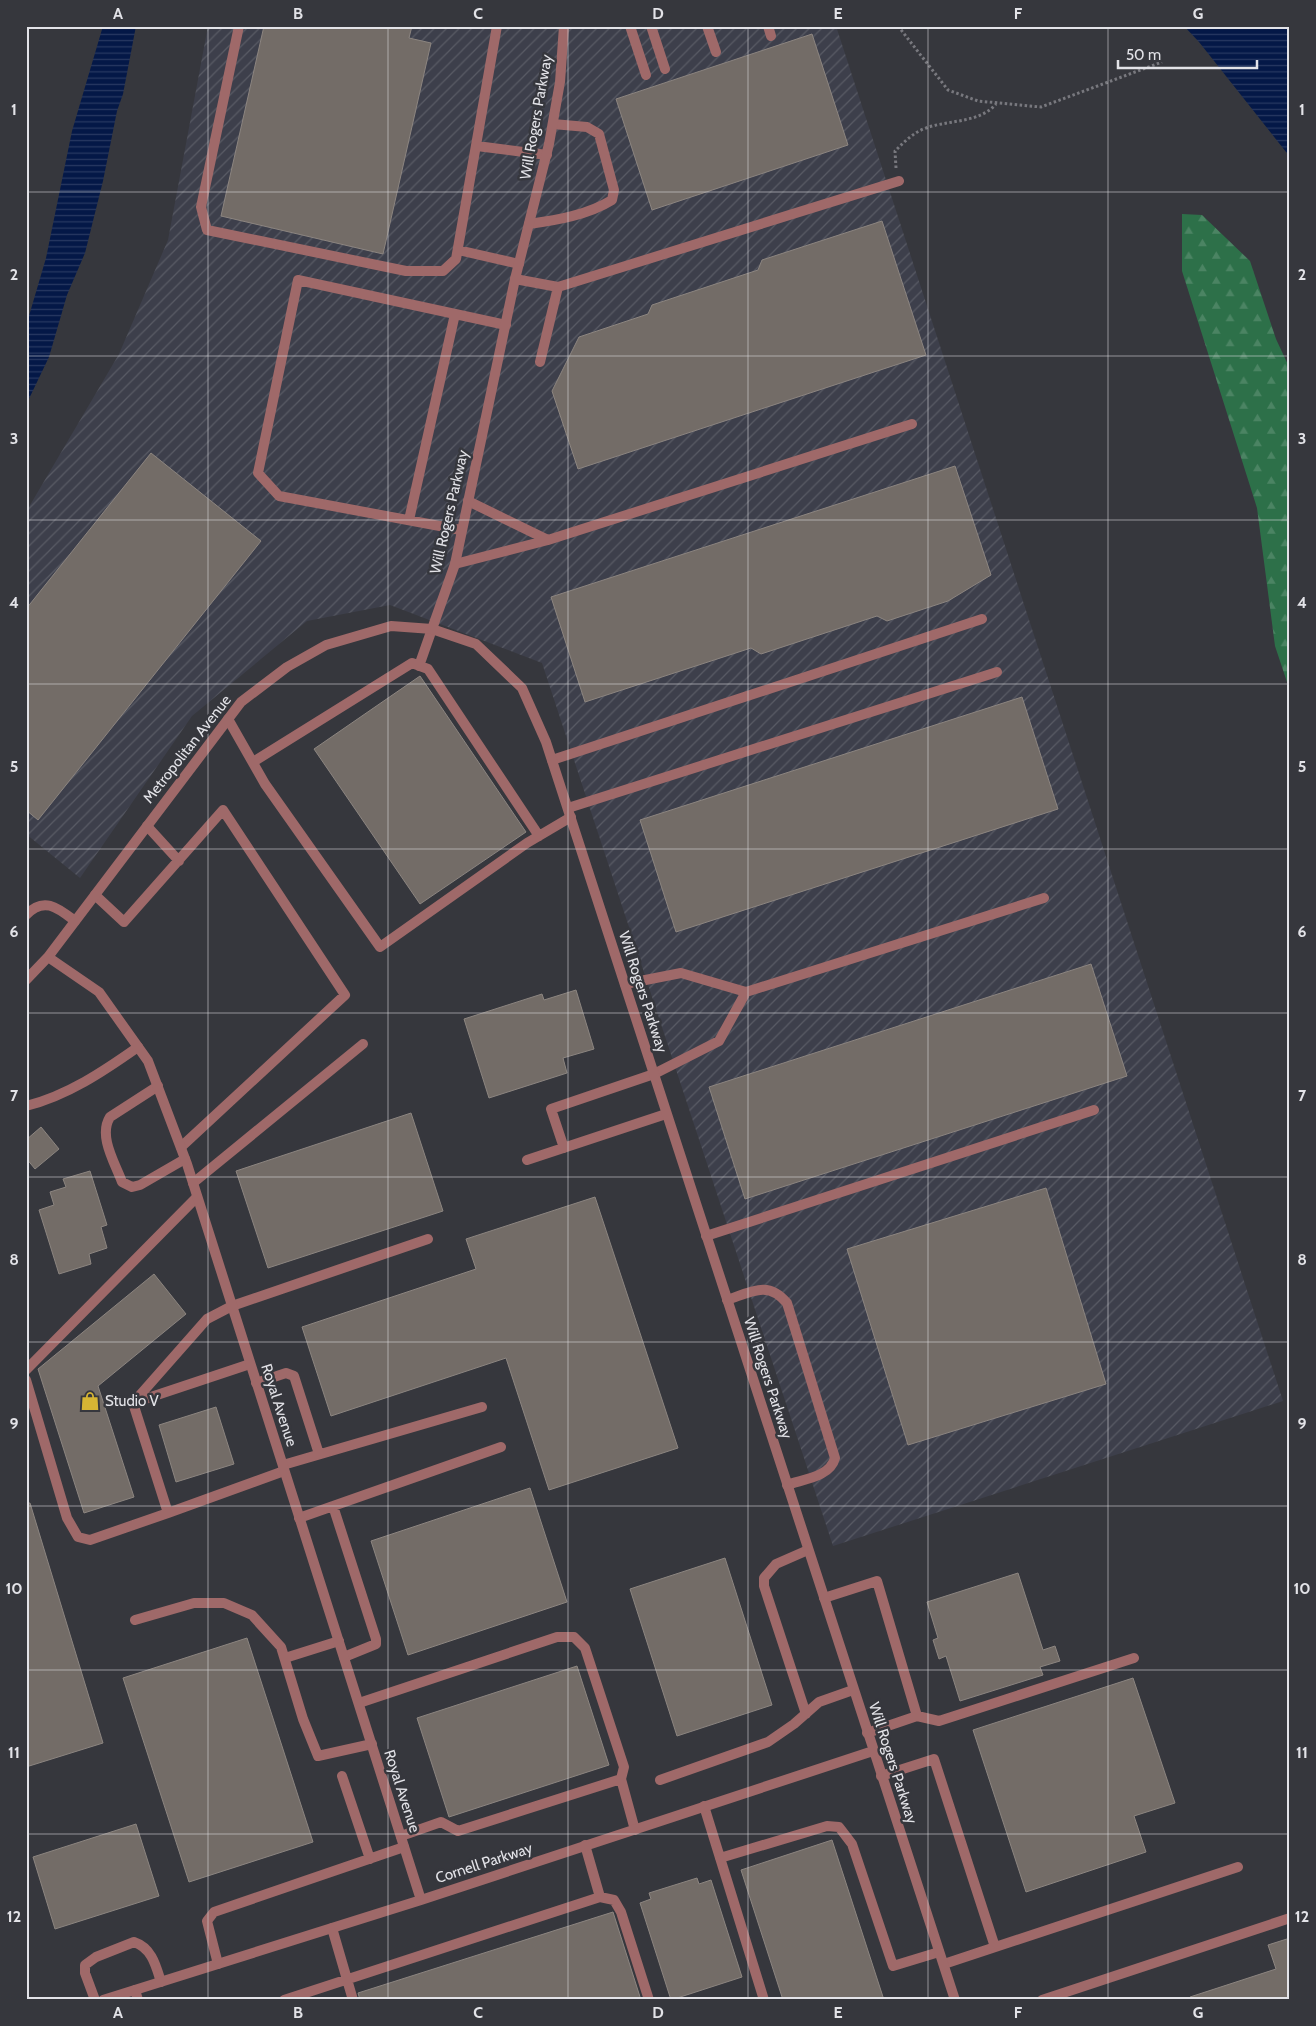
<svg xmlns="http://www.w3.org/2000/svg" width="1316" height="2026" viewBox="0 0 1316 2026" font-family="Cabin,sans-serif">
<defs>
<pattern id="industrial-furrows" width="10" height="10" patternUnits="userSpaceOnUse" patternTransform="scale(1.25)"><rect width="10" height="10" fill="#3d3f4b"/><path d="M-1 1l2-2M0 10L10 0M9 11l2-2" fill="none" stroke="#595b65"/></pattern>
<pattern id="forest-firs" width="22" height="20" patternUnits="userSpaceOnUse" patternTransform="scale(1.25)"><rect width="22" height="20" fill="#2d7049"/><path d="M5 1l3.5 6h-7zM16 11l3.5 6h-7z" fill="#4b8463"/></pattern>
<pattern id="water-rules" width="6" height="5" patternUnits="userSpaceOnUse" patternTransform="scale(1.25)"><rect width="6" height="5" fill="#041847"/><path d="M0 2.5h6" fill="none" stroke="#283962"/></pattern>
</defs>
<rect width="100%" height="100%" fill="#36373d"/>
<!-- industrial -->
<path fill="url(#industrial-furrows)" d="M208,26h628l447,1375 -450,145 -291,-883 -152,-58 -83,16 -115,95 -112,162 -54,-44v-322l93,-158 49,-114z"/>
<!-- forest -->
<path fill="url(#forest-firs)" d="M1182,214l20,1 48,46 26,78 14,30v322l-15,-45 -18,-138 -75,-237z"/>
<!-- water -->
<path fill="url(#water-rules)" d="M103,26h33l-13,68 -6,17 -14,70 -18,72 -18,42 -18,62 -23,48v-79l20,-68 26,-127z
M1184,26h106v131l-91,-115z"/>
<!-- building -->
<path fill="#736c67" stroke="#8c8580" d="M264,26h148l-3,12 22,5 -48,211 -162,-38z
M812,34l36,111 -196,65 -36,-111z
M882,221l44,134 -348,114 -26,-78 27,-54 69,-23 4,-9 106,-35 4,-10z
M151,453l110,88 -223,279 -12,-10v-201z
M955,466l36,109 -43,26 -61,20 -10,-5 -116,38 -10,-6 -166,54 -34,-105z
M420,676l106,156 -106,72 -106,-155z
M1022,697l36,112 -382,123 -36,-112z
M1091,964l36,112 -382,123 -36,-112z
M576,990l18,59 -31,9 4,15 -78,25 -25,-79 78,-25 2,6z
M411,1113l32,98 -175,57 -32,-97z
M41,1127l18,22 -24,20 -9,-11v-18z
M90,1171l17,54 -6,2 6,21 -18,6 2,10 -32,10 -20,-64 15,-5 -4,-13 16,-5 -3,-8z
M1046,1188l60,196 -198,61 -61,-196z
M595,1197l83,251 -129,42 -43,-132 -175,58 -29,-89 174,-58 -10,-30z
M154,1274l32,40 -88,72 36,111 -50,16 -46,-144z
M216,1407l18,57 -58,18 -17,-57z
M530,1488l37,114 -159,53 -37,-114z
M26,1503h4l73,240 -77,24z
M725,1558l47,147 -95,31 -47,-147z
M1018,1573l25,77 12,-4 5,15 -20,6 3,8 -83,26 -14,-45 -7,3 -6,-19 5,-2 -11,-36z
M247,1638l66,204 -124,40 -66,-204z
M577,1666l32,99 -160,52 -32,-99z
M1133,1678l42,125 -41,13 12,36 -120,40 -53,-162z
M136,1824l23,72 -104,33 -22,-72z
M832,1840l52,160h-101l-42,-130z
M697,1878l2,6 12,-4 31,97 -71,23 -31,-97 11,-4 -2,-6z
M613,1912l28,88h-281l-2,-7z
M1290,1938v62h-99l-1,-3 86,-28 -8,-24z"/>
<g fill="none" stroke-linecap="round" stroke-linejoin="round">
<!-- path -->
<path stroke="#78787e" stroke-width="3" stroke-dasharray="2.5 2.5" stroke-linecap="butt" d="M898,26l50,64 30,11 63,6 121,-45
M896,168l-1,-17c9,-9 19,-19 31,-23 22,-8 54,-5 70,-24"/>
<!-- lane -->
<path stroke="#9f6969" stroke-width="10" d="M239,26l-38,181 6,23 199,41h37l13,-12 41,-233
M630,26l16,49
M651,26l14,43
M707,26l9,26
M768,26l3,10
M477,146l70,9
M529,224c28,-4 59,-9 83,-24l2,-10 -15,-56 -12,-7 -34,-3
M458,250l61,14
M515,279l43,8 341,-106
M540,362l18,-75
M468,501l80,39
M409,520l46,-206
M461,530l-182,-34 -21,-23 40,-193 208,45
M455,564l93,-24 364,-116
M419,666l13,-37
M228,719l37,65 115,163 147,-104 44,-26
M552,760l430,-141
M253,762l159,-99 16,6 111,167
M568,808l429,-136
M147,826l32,35
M95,895l29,27 99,-112 122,185 -164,152
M26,915c18,-19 32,-7 49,6
M746,992l298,-94
M158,1086l-48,31c-12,19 5,46 12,65l10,5 8,-2 45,-26
M26,1106c41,-10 78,-35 112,-59
M564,1148l-13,-39 103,-35 65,-33 27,-49 -65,-19 -56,11
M527,1160l139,-46
M193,1183l170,-139
M706,1236l388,-126
M727,1300c24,-8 41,-20 60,3l48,155c-5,19 -31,21 -48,27
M26,1370l171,-173
M26,1380l41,138 11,19 12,3 78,-27
M256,1383l30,-10 8,3 25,78
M133,1403l117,-39
M283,1465l199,-58
M284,1471l-116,42 -35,-110 74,-84 25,-13 196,-67
M333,1506l43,133v5l-32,13
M299,1518l202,-71
M824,1598l53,-17 40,135
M135,1620l59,-17h30l28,12 29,32 22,72 15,37 54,-12
M285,1658l54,-17
M359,1703l198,-66h17l11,11 39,119 -3,12 -163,52 -17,-9 -40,14
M806,1714l-42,-128v-8l12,-14 32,-14
M867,1733l50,-17 22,5 195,-63
M342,1776l28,83
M881,1776l53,-17 61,188
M621,1779l14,51
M660,1780l108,-38 26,-18 25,-22 34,-12
M704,1806l60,194
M585,1845l15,52
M720,1858l107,-32 12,1 13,17 41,122 46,-14
M332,1928l21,72
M218,1964l-11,-43 7,-9 190,-65
M944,1964l294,-97
M135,1990l3,10
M95,2000l-10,-27v-8l11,-8 38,-15c18,6 22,24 27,40
M284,2000l316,-103 14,3 7,12 28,88
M1042,2000l248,-82"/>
<!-- street -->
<path stroke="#9f6969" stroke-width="10" d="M432,629l23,-65 60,-285 34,-135 11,-62 4,-56
M48,957l51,35 49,69 39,103 234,736
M26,980l22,-23 193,-255 46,-35 39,-22 65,-19 41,3 44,15 46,44 24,54 409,1258
M103,2000l318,-100 452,-149"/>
</g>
<!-- grid -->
<path fill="none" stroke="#e3e3e8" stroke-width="1" stroke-opacity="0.55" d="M208,26v1974M388,26v1974M568,26v1974M748,26v1974M928,26v1974M1108,26v1974M26,192h1264M26,356h1264M26,520h1264M26,684h1264M26,849h1264M26,1013h1264M26,1177h1264M26,1342h1264M26,1506h1264M26,1670h1264M26,1834h1264"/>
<!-- icons -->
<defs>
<g id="shop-bare" transform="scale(1.5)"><path d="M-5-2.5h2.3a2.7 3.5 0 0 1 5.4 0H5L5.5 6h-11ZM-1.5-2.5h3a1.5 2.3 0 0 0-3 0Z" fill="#d6b534" stroke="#36373d" stroke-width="2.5" paint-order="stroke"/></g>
</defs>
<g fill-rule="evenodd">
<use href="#shop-bare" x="90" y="1401"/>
</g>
<g text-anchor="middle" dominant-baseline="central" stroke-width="5" stroke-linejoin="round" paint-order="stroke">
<!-- street labels -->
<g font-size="15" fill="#e3e3e8" stroke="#36373d">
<text transform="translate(536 117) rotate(-80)">Will Rogers Parkway</text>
<text transform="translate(449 512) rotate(-77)">Will Rogers Parkway</text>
<text transform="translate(187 749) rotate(-52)">Metropolitan Avenue</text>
<text transform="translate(643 992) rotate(72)">Will Rogers Parkway</text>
<text transform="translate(768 1378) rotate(72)">Will Rogers Parkway</text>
<text transform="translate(279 1405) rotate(72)">Royal Avenue</text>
<text transform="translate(893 1763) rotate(72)">Will Rogers Parkway</text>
<text transform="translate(402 1791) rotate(72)">Royal Avenue</text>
<text transform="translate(484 1863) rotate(-18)">Cornell Parkway</text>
</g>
<!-- poi labels -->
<g font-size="15" fill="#e3e3e8" stroke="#36373d" text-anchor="start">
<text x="105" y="1401">Studio V</text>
</g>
</g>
<!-- border -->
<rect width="1316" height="2026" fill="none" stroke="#36373d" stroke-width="55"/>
<!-- scale -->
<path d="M1118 60v8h139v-8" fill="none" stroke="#e3e3e8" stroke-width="2.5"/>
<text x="1126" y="60" font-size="15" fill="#e3e3e8" stroke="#36373d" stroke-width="4" paint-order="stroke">50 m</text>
<rect x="28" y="28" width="1260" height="1970" fill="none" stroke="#e3e3e8" stroke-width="2"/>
<g font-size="16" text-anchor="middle" font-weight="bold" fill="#e3e3e8">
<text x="118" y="19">A</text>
<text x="298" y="19">B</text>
<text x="478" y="19">C</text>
<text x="658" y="19">D</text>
<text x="838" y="19">E</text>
<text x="1018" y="19">F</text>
<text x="1198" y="19">G</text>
<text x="14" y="115">1</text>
<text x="1302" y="115">1</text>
<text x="14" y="280">2</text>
<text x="1302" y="280">2</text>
<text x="14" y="444">3</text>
<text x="1302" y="444">3</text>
<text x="14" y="608">4</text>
<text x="1302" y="608">4</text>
<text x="14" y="772">5</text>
<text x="1302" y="772">5</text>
<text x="14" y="937">6</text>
<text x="1302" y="937">6</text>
<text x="14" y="1101">7</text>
<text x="1302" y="1101">7</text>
<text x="14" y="1265">8</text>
<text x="1302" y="1265">8</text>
<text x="14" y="1429">9</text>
<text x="1302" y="1429">9</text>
<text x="14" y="1594">10</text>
<text x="1302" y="1594">10</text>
<text x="14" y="1758">11</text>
<text x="1302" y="1758">11</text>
<text x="14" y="1922">12</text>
<text x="1302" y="1922">12</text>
<text x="118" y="2018">A</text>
<text x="298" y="2018">B</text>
<text x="478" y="2018">C</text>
<text x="658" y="2018">D</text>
<text x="838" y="2018">E</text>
<text x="1018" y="2018">F</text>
<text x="1198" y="2018">G</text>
</g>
</svg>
